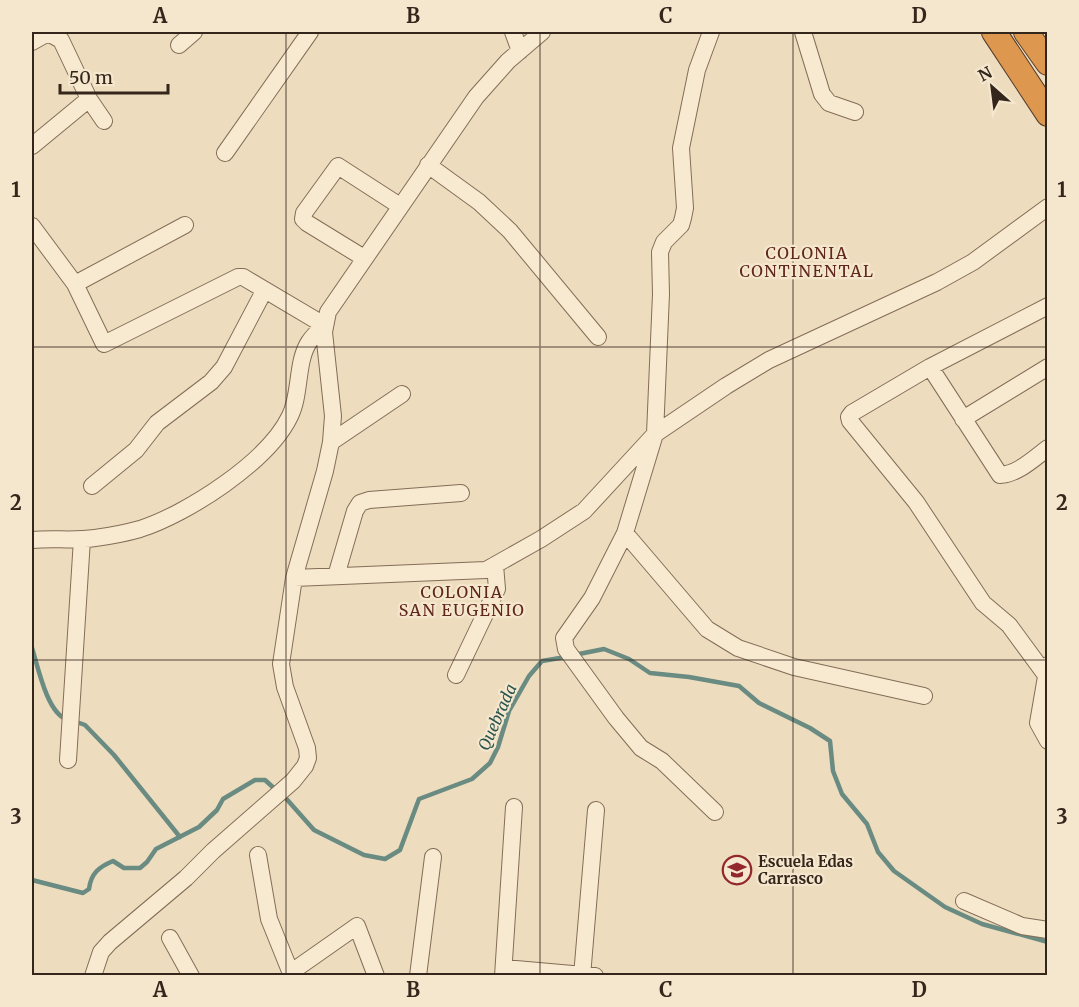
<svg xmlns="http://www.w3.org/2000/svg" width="1079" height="1007" viewBox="0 0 1079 1007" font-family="Merriweather,serif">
<rect width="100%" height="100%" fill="#eddcbe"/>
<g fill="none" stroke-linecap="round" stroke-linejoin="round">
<!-- stream -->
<path stroke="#698b81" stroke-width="4.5" d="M32,648c6,19 15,64 34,71
M574,655l30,-6 25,10 21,14 39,4 50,9 20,17 51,25 20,13 3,30 9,23 25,30 11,28 16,19 51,36 37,17 66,18
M74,721l11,4 29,30 66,82
M283,795l31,35 50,25 21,4 15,-9 19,-51 53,-20 18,-16 8,-16 11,-36 20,-35 13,-15 24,-4
M32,880l51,13 6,-4c2,-16 10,-22 24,-28l11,7h16l7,-6 9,-13 43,-22 18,-17 6,-11 32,-19h10l11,10"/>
<!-- minor casing -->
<g stroke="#846d57" stroke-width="18">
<path id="minor" d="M513,32l7,19
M711,32l-14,38 -16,78 4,60 -2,10 -2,7 -17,17 -4,10 1,42 -6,140 -30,99 -33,65 -28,40 2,11 50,69 25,30 21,13 53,51
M803,32l19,62 7,9 26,9
M32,42l16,-9 13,7 28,59 15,22
M179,45l15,-13
M32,146l57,-47
M225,153l85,-121
M428,165l51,37 31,29 88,106
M32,226l43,58 29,60 134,-67h5l81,48
M364,258l-57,-35 -4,-4 1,-6 34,-47 62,40
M75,284l110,-59
M930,367l70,108c18,-1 33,-16 48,-27
M963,419l85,-52
M331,442l71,-48
M92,486l44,-36 21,-27 54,-41 13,-15 40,-76
M625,533l82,96 31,19 56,19 130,29
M32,540c21,-2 42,1 63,-2 15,-2 31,-5 45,-9 47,-15 128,-67 150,-113 11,-22 6,-54 19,-74 4,-6 10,-12 15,-17
M336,576l19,-65 5,-8 9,-3 92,-7
M294,578l192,-8 55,-31 43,-28 71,-77 71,-48 43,-26 168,-78 36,-20 75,-55
M1048,665l-10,58 10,18
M1045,674l-36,-49 -26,-22 -67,-101 -66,-81 -1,-4 3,-4 78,-46 118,-61
M456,675l41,-86 -2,-24
M68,760l14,-221
M258,855l11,64 23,57
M964,901l58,25 26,4
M170,938l21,38
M504,968l91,8
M290,973l67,-47 19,50
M93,976l8,-24 9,-10 76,-64 27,-27 80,-70 12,-15 3,-8 -1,-10 -22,-61 -4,-23 13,-86 31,-107 6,-29 2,-26 -9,-84 4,-20 148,-215 32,-36 34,-29
M418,976l15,-119
M503,976l11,-169
M582,976l14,-166"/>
</g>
<!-- highway casing -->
<g stroke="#523c2c" stroke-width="26">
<path id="highway" d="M994,32l54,82
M1026,32l22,31"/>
</g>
<!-- minor -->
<use href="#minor" stroke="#f8ead0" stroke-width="16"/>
<!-- highway -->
<use href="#highway" stroke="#dd974e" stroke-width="24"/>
</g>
<!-- grid -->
<path fill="none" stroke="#34261b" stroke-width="1.5" stroke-opacity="0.55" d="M286,32v944M540,32v944M793,32v944M32,347h1016M32,660h1016"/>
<!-- icons -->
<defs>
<g id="school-ring" transform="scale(1.5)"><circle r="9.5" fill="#f4e7cd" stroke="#92282e" stroke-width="1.5"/><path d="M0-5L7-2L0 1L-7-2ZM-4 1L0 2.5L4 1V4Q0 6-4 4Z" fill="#92282e"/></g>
</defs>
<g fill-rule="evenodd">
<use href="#school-ring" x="737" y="870"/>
</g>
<g text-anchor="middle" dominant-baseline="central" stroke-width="4.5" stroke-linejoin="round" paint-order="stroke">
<!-- poi labels -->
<g font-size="15" font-weight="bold" fill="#34261b" stroke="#f4e7cd" text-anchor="start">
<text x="758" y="861">Escuela Edas<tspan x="758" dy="17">Carrasco</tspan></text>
</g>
<!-- neighbourhood labels -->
<g font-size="16" letter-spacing="1.5" fill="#60271c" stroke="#f4e7cd">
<text x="807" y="253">COLONIA<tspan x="807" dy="18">CONTINENTAL</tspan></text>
<text x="462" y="592">COLONIA<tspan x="462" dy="18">SAN EUGENIO</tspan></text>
</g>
<!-- water labels -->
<g font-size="16" font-style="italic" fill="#2b544f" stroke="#f4e7cd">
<text transform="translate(497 717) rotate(-66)">Quebrada</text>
</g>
</g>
<!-- border -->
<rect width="1079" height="1007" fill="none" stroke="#f4e7cd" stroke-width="66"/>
<!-- north arrow -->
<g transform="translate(992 87) rotate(332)" stroke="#f4e7cd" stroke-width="4.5" paint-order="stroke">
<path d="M0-4.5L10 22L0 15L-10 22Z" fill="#34261b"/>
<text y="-9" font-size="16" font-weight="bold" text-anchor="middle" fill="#34261b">N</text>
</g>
<!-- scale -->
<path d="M60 84v9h108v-9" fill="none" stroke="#34261b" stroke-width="3"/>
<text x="69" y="84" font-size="18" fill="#34261b" stroke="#f4e7cd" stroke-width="4.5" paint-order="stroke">50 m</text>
<rect x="33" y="33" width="1013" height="941" fill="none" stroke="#34261b" stroke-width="2"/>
<g font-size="20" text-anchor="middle" font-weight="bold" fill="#34261b">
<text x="160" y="23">A</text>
<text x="413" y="23">B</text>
<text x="666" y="23">C</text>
<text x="919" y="23">D</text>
<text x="16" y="197">1</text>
<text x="1062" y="197">1</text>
<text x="16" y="510">2</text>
<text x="1062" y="510">2</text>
<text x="16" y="824">3</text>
<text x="1062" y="824">3</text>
<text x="160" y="997">A</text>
<text x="413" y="997">B</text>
<text x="666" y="997">C</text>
<text x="919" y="997">D</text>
</g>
</svg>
